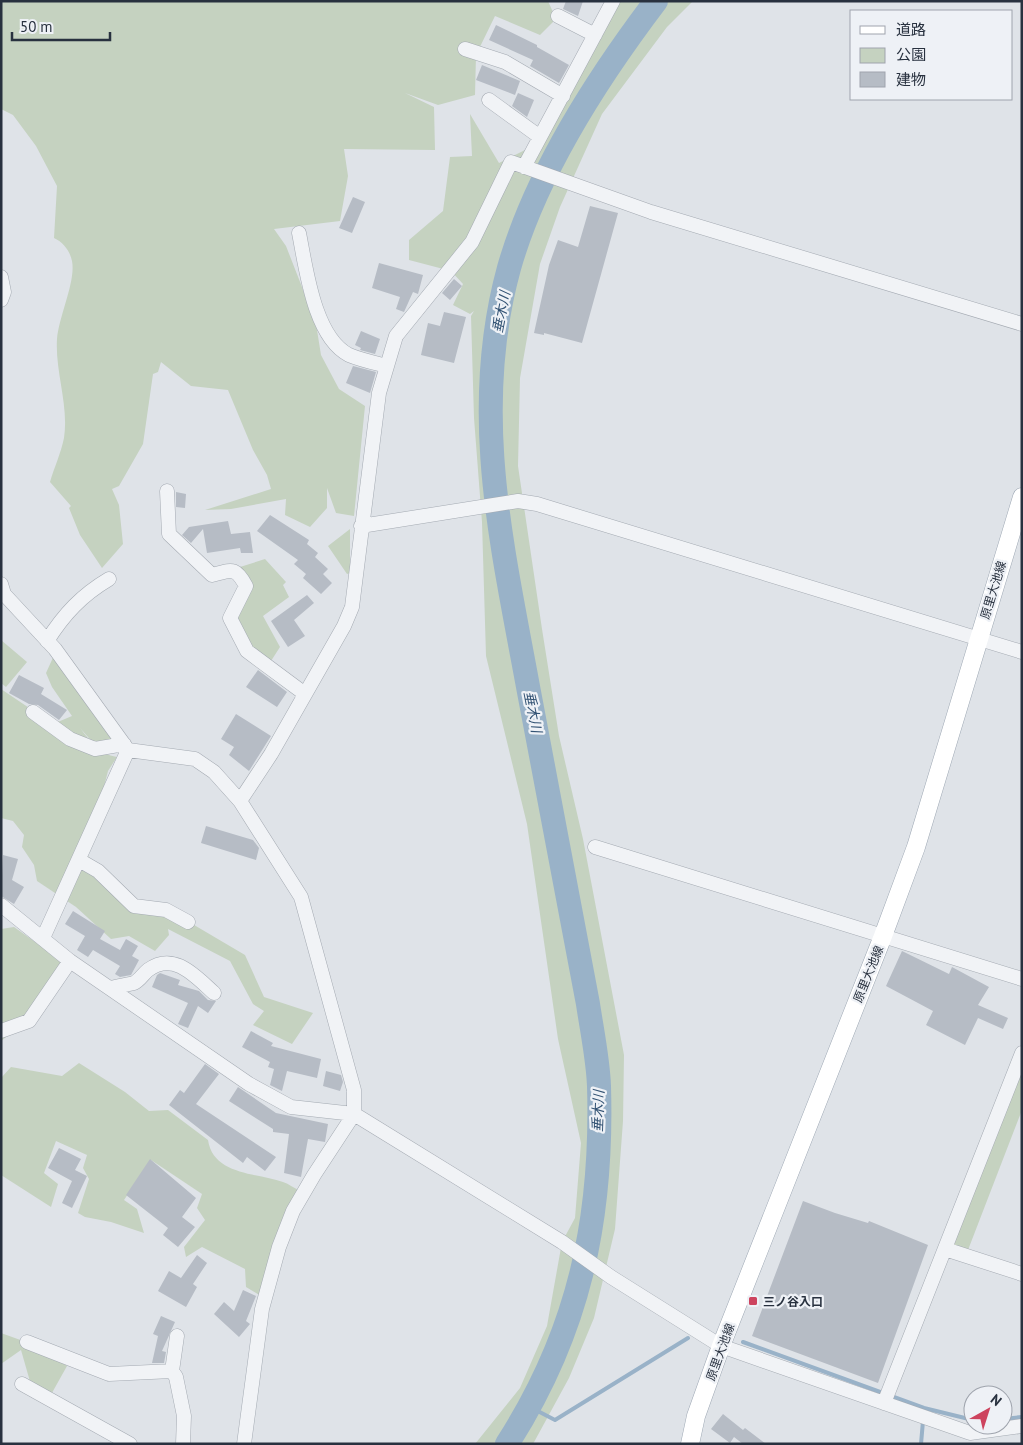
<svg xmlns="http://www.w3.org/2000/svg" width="1023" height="1445" viewBox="0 0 1023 1445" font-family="'PT Sans','Noto Sans JP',sans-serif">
<rect width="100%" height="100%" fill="#dfe3e8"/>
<!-- green -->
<path fill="#c5d2c0" d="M1,1h547l8,18 -16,16 -45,-19 -19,39 -1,40 -37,10 -33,-12 29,14 1,43 -91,-1 4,27 -8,45 -66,8 12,17 16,41 15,43 4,25 18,34 26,17 -11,110 -18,-3 -9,-25v20l-17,19 -25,-12 1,-16 -55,10 -26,1 66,-21 -4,-14 -14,-25 -25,-60 -37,-4 -30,-24 -3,10 -5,2 -10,70 -24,42 -7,3 7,16 4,39 -21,24 -22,-33 -11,-27 2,-2 -21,-24c4,-14 11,-29 14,-44 5,-33 -9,-66 -7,-99 2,-23 19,-58 15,-78 -2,-10 -9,-19 -18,-23l3,-52 -21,-40 -23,-31 -12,-6z
M613,1h80l-26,26 -65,87 -42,93 -20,57 -20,114 -2,88 24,163 17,107 24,103 41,216 -1,66 -8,108 -21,89 -25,60 -36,66h-58l45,-56 27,-62 15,-84 13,-24 6,-75 -23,-104 -31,-215 -41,-168 -4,-134 -8,-104 -3,-102 3,-5 -4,3 -17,-9 10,-21 -12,-13 -42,-11v-20l34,-29 7,-54 22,-1 -2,-42 29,49 34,-17z
M350,529v44l-3,1 -19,-28z
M265,559l21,23 -3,3 6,12 -26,19 17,31 -9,14 -23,-18 -18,-25 20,-31 -10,-20z
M1,640l26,22 -21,25 -5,-4z
M56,651l58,89 -18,6 -16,-18c11,14 19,26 37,29l-9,14 -11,43 -18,33 50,50 60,25 56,33 19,42 49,16 -21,31 -39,-19 11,-14 -11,-7 -23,-43 -62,-32 1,6 -14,16 -26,-15 -18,3 -35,-32 -39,-26 -3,-16 -12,-18 2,-12 -11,-14 -12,-3v-129l52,35 19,-8 -20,-29 -6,-14z
M14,927l48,34 -39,63 -22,17v-112z
M1022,1052v58l-54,140 -17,-6z
M79,1063l46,29 24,19 19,-1 40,30c5,35 49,33 75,42 6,2 11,6 17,9l-39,105 -15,-9 -1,-18 -43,-22 -16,10 -2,-10 21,-27 -8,-12 5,-14 -51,-34 -27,40 13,9 7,24 -33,-11 -26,-5 -7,-4 11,-34 -6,-11 4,-13 -31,-14 -12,32 14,11 -7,23 -50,-32v-97l10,-11 51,9z
M1,1333l25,9 2,-4 39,28 -19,34 -17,-15 -10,-35 -20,14z"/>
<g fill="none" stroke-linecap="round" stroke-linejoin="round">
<!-- stream -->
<path stroke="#99b2c8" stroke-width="4" d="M743,1342l181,66 49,12
M530,1407l25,13 133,-82
M1003,1419l19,-2
M921,1444l2,-23"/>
<!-- river -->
<path stroke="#99b2c8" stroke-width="24" d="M507,1444c72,-112 96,-225 92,-358 -1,-27 -7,-55 -11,-82 -20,-104 -39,-208 -59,-312 -26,-143 -60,-279 -20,-424 27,-95 87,-188 147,-267"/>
</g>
<!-- building -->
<path fill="#b6bcc5" d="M566,1h17l-5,15 -15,-7z
M496,25l41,20v2l32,18 -10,18 -29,-17 3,-6 -44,-20z
M482,65l38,16 -5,14 -39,-15z
M518,93l16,7 -7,17 -15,-11z
M353,197l12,5 -13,31 -13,-5z
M590,206l28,7 -36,130 -38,-10v2l-10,-2 15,-68 9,-25 20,7z
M379,263l44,12 -5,19 -5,-2 -9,20 -8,-3 4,-12 -28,-9z
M454,279l8,7 -12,14 -8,-7z
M444,312l22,5 -12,46 -33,-8 7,-32 12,3z
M361,331l19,8 -5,15 -15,-4 1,-2 -6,-3z
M353,366l23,6 -6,21 -24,-10z
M176,492l10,2 -1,14 -9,-1z
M270,515l39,25 -2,4 11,9 -3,4 13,12 -5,5 9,9 -11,11 -18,-16 3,-4 -12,-10 4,-4 -41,-29z
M228,521l3,13 19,-2 3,21h-12l-1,-5 -33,5 -4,-24 -12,14 -9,-8 7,-8z
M307,595l7,8 -20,17 11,16 -17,11 -17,-26z
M258,670l29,22 -10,15 -31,-20z
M19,675l25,13 -3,6 26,16 -8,10 -21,-15 -9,-1 -20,-11z
M236,714l35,22 -22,35 -20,-16 5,-8 -13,-8z
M206,826l47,14 6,8 -3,12 -55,-17z
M3,855l15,4 -6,21 12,7 -10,17 -13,-8z
M73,911l32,20 -5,8 20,11 6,-11 12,7 -6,10 7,4 -8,15 -11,2 -5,-3 5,-8 -27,-16 -5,7 -11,-7 8,-14 -20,-12z
M902,951l47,23 3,-7 37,20 -11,18 30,13 -5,11 -25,-11 -13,27 -39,-20 7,-14 -47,-25z
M160,973l20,7 -2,5 21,6 9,9 8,1 -8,12 -10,-7 -10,22 -10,-4 10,-21 -36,-16 5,-12z
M251,1031l22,12 -2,3 50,13 -4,19 -30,-7 -5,20 -12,-6 4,-16 -6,-2 2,-5 -28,-15z
M205,1064l14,10 -23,30 80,53 -11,14 -18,-14 -4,6 -74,-58 11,-15 4,3z
M326,1071l15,4 2,7 -3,9 -17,-5z
M238,1087l38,26 52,11 -3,18 -17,-3 -7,38 -17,-4 5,-39 -16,-2v-3l-44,-28z
M59,1148l22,11 -6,11 12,6 -15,32 -10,-5 10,-22 -24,-13z
M150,1159l46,39 -14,19 13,10 -17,20 -15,-12 5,-7 -42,-33z
M803,1201l32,12 33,10 1,-2 59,24 -50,138 -126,-47z
M197,1255l10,8 -14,21 4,3 -11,20 -28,-16 11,-20 12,7z
M243,1290l13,6 -10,25 4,3 -11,13 -25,-23 10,-12 10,9z
M161,1316l14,6 -13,29 4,1 -2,11h-12l6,-27 -5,-2z
M723,1414l20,16 2,-2 21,16h-23l-9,-7 -4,6 -19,-14z"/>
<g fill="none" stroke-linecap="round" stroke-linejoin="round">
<!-- minor casing -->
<g stroke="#a4aab2" stroke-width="15">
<path id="minor" d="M558,16l37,19
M465,49l40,13 58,34
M489,100l51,37
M524,167l89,-166
M299,233c7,35 15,104 50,122 12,5 26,8 38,11
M1,277l3,15 -3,8
M167,491l2,43 43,41c20,-5 23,-9 34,11l-16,32 17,33 58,43
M361,526l157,-25 19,3 485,148
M1,584l3,10 51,55 73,101 67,9 19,13 26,29 61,96 53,193v24l-40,61 -21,36 -14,36 -17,62 -18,135
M47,641c17,-27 35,-46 62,-62
M33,712l37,27 25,10 29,-5
M240,801l31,-47 73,-128 8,-19 27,-214 17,-57 76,-94 39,-80 140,50 371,112
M595,847l427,132
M79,860l19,11 36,35 32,4 22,12
M1,905l69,56 179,123 42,23 63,7 208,128 49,35 110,69 249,87 52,-7
M43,938l85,-188
M111,988c7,-2 15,-3 23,-5 6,-3 9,-9 14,-13 26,-19 47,6 66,23
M1,1031l28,-10 41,-60
M945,1249l77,25
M177,1336l-5,35 4,6 8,39 -1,28
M27,1342l82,32 63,-3
M22,1384l108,60
M884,1403l138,-350"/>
</g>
<!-- major casing -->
<g stroke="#9ea8b4" stroke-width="19">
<path id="major" d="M690,1444l6,-28 25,-70 162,-410 33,-89 106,-350"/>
</g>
<!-- minor -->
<use href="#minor" stroke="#f1f3f6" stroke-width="14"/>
<!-- major -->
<use href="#major" stroke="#fff" stroke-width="18"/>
</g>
<!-- markers -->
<rect fill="#cd435e" stroke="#eef1f6" stroke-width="2" x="748" y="1296" width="10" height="10" rx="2.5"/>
<g text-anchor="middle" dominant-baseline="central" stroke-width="4.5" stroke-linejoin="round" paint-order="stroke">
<!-- street labels -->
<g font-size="12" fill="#28313f" stroke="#eef1f6">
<text transform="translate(993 590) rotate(-73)">原里大池線</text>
<text transform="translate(868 974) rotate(-68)">原里大池線</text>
<text transform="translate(720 1352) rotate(-70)">原里大池線</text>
</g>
<!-- poi labels -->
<g font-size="12" font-weight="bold" fill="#28313f" stroke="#eef1f6" text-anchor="start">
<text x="763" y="1301">三ノ谷入口</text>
</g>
<!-- water labels -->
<g font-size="14" font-style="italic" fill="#325273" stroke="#eef1f6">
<text transform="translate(501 312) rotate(-79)">垂木川</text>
<text transform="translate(533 712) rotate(79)">垂木川</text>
<text transform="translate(598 1111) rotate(-88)">垂木川</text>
</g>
</g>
<!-- border -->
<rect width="1023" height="1445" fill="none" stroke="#28313f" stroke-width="5"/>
<!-- legend -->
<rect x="850" y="10" width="162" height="90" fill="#eef1f6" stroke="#9fa4ad"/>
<rect x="860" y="26" width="25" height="8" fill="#ffffff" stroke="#9fa4ad"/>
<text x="896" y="35" font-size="15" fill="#28313f">道路</text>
<rect x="860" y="48" width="25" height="15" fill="#c5d2c0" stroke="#9fa4ad"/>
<text x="896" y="60" font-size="15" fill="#28313f">公園</text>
<rect x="860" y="72" width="25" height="15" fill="#b6bcc5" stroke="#9fa4ad"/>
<text x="896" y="85" font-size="15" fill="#28313f">建物</text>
<!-- north arrow -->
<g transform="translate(988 1410) rotate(39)"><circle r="24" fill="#eef1f6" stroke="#9fa4ad"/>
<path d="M0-4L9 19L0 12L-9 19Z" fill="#cd435e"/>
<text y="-8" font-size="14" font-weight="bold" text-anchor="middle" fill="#28313f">N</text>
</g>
<!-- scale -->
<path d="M12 32v8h98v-8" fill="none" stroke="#28313f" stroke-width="2.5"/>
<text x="20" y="32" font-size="15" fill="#28313f" stroke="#eef1f6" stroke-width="4" paint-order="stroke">50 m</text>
</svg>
